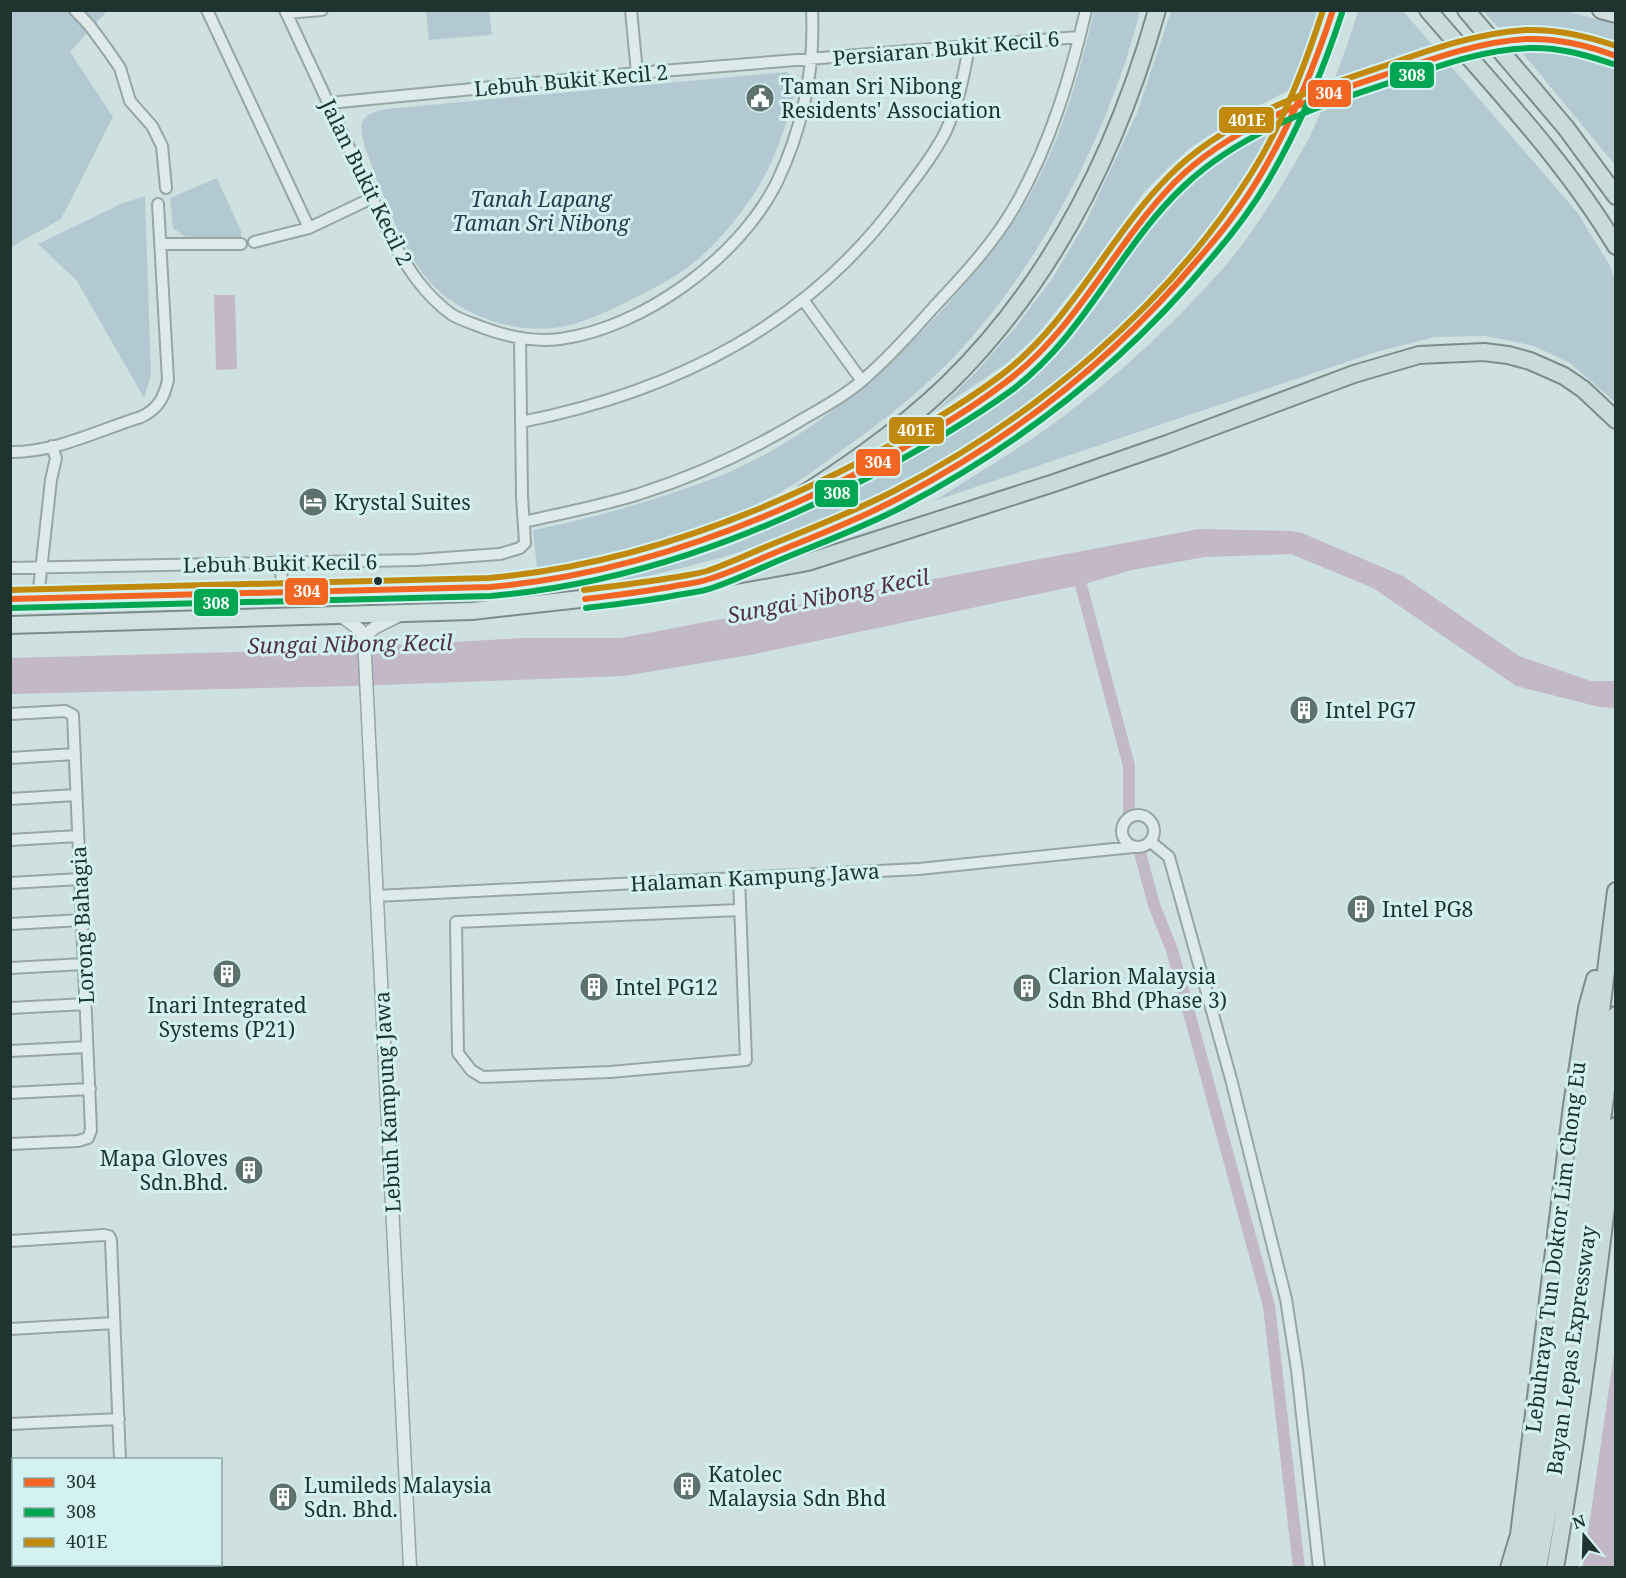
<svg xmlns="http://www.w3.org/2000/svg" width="1626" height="1578" viewBox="0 0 1626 1578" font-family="'Noto Serif',serif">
<rect width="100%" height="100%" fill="#cee1e0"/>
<!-- green -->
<path fill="#b2c9d2" d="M11,11h96l-37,41 43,65 -52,102 -50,28z
M426,11h63l3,24 -63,5z
M1094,11h46c-32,129 -113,282 -213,372 -24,22 -51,43 -78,62 -27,20 -56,42 -87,57 -70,34 -148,56 -225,66l-4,-38c61,-12 121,-29 179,-51 95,-37 173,-105 240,-180 27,-30 54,-62 74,-97 34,-58 53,-126 68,-191z
M1171,11h155l-33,77 -56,29 -47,31 -21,19 -24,24 -60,84 -49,61 -29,27 -72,49 41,-40 39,-44 37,-49 34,-57 51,-109z
M1358,11h45l174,201 32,52 6,16v122l-45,-39 -36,-17 -48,-10 -51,1 -59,15 -442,149c49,-31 99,-60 144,-96 50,-39 98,-84 140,-131 32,-35 68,-93 91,-136 20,-40 36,-85 49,-127z
M1483,11h82l50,13v18c-36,-16 -77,-18 -117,-15z
M1520,50c33,0 64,3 95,18v97z
M786,72l9,6 2,7c-11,40 -23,82 -48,116 -13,19 -28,37 -44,52 -19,18 -41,30 -64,42 -24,12 -53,27 -80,32 -41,7 -91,-8 -122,-36 -32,-29 -47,-76 -63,-114 -4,-10 -7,-20 -11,-30 -7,-24 -5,-33 21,-38z
M1283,126c-16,26 -31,56 -51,80 -37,48 -78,98 -125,138 -32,27 -66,52 -101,77 -48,33 -98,67 -152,90 -82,36 -169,58 -256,76 41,-14 85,-24 126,-39 74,-29 142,-68 210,-108 33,-20 70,-38 98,-65 30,-27 62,-62 83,-96 17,-25 32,-52 53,-74 35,-36 71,-57 115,-79z
M217,178l24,53 1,7 -54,1 -15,-11 -3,-30z
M145,196l6,179 -7,23 -67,-117 -39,-37 85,-41z"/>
<!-- water -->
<path fill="#c2b8c8" d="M214,295h21l2,74 -21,1z
M1199,529l93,2 10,2 101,43 116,80 72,25h24l1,27 -17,-1 -83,-21 -143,-98 -82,-34 -86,3 -73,13 -51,15 -331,70 -126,21 -271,10 -342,8 -1,-36 305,-8 207,-12h99z
M1615,1347v220h-32z"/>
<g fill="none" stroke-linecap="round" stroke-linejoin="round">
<!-- canal -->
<path stroke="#c2b8c8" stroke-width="12" d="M1079,570l2,15 48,181v51
M1139,849l15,56 18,45 97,356 30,262"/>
<!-- minor casing -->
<g stroke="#96a6a5" stroke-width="14">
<path id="minor" d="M75,10l15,16 19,26 11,16 10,33 22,25 10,20 4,42
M207,10l102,218
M285,10l107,230c16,29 32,54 59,74 9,6 23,10 33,14 24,9 50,14 76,11 83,-11 180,-82 217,-157 26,-55 38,-111 35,-172
M631,10l6,63
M286,13l36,-3
M329,103l308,-30 442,-36
M254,242l55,-14 63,-30
M161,244h80
M804,301l58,80
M521,422c156,-31 289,-98 383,-229 15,-19 30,-39 41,-60 13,-28 19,-58 24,-87
M10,452c45,1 89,-22 131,-35 17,-8 23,-19 27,-37l-10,-176
M524,522c39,-9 77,-16 115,-28 57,-18 113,-44 164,-75 21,-12 43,-24 61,-40 25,-22 47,-46 69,-71 30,-32 60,-64 82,-102 35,-61 55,-128 71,-196
M281,562l1,31
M10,568l407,-8 83,-6 20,-6 5,-5 -3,-47 -2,-157
M38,598l13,-118 5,-22 -4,-12
M10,714l55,-3 8,4 18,415 -3,8 -10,3 -68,3
M10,758l65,-4
M10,799l66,-4
M1122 831a16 16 0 1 1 32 0a16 16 0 1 1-32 0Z
M10,840l68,-4
M1151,842l18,15 62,222 55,220 11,71 22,198
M739,878l7,182 -136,12 -128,5 -11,-7 -13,-17 -2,-131 284,-12
M10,883l70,-4
M376,896l543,-27 214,-22
M10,924l72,-4
M10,968l74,-4
M10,1008l76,-4
M10,1051l77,-4
M10,1093l80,-4
M10,1241l94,-6 5,1 2,4 9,220
M10,1329l104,-6
M10,1424l109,-5
M10,1519h4
M125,1564v4"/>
</g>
<!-- tertiary casing -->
<g stroke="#96a6a5" stroke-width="15">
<path id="tertiary" d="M341,616l18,13 5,8 46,931
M364,637l10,-9 24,-12"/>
</g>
<!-- primary casing -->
<g stroke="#7d8c8a" stroke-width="20">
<path id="primary" d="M1601,10l15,4
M10,599l448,-10 76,-6 39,-7 113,-29 87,-34
M10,625l462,-14 172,-19 64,-12"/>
</g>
<!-- trunk casing -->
<g stroke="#7d8c8a" stroke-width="20">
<path id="trunk" d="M1428,10c65,76 136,149 188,236
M1466,10l100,118 50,68
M1515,40c35,-2 68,3 101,16
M839,482c50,-27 102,-54 149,-87 17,-12 35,-24 50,-39 51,-54 85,-122 138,-174 24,-25 54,-43 85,-60
M773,513c62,-38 123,-79 175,-129 104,-102 170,-235 209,-374
M739,567c54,-22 108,-42 159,-68 113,-58 215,-139 297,-235 23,-28 46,-56 65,-88 15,-24 27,-50 39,-76 13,-29 26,-59 34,-90
M708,580l100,-18 246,-79 113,-39 187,-70 65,-19 65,-3 24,3 22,6 34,15 19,13 33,31
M1519,1535l53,-430 15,-97 8,-29
M1509,1568l9,-30
M1523,1568l15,-80 21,-142 57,-455
M1538,1568l19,-108 59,-445
M1555,1568c25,-147 43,-294 61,-442"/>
</g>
<!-- minor -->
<use href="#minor" stroke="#deeae9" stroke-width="10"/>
<!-- tertiary -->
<use href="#tertiary" stroke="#deeae9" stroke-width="12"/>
<!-- primary -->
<use href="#primary" stroke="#d1e1e0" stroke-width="16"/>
<!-- trunk -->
<use href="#trunk" stroke="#c8dad9" stroke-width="16"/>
<!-- trunk-bridge casing -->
<g stroke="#7d8c8a" stroke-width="20" stroke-linecap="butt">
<path id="trunk-bridge" d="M1261,122l30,-14 160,-55 26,-7 38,-6"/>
</g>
<!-- trunk-bridge -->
<use href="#trunk-bridge" stroke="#c8dad9" stroke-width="16"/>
<!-- bus-1 casing -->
<g stroke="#d4f1f1" stroke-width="10">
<path id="bus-1" d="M10,599l480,-12c134,-12 259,-57 377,-119 48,-26 96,-53 139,-86 71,-53 107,-136 168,-199 57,-58 138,-84 213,-109 45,-15 91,-32 139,-35 31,-1 61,6 90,17
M585,599c30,-4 60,-7 90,-13 11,-2 23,-3 34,-7 26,-8 50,-20 75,-30 39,-16 78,-31 115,-51 115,-60 218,-142 301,-241 22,-25 43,-52 60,-81 31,-52 54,-108 73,-166"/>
</g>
<!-- bus-2 casing -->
<g stroke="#d4f1f1" stroke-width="10">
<path id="bus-2" d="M10,608l481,-12c136,-12 262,-58 382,-121 48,-26 95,-53 139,-85 75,-57 106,-142 172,-204 59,-56 138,-81 214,-106 43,-15 87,-31 132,-32 29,-1 56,7 83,16
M586,608c31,-4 61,-7 91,-13 11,-2 24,-3 35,-7 25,-8 50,-21 75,-31 39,-16 79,-31 117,-51 115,-61 220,-143 304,-244 22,-25 43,-52 60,-81 31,-53 55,-110 74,-168"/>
</g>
<!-- bus-3 casing -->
<g stroke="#d4f1f1" stroke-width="10">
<path id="bus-3" d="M10,590l479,-12c132,-12 255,-56 372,-117 48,-26 95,-52 139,-85 71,-53 107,-137 168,-199 58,-60 142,-86 219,-112 45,-16 91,-32 139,-35 31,-1 61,6 90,16
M584,590c31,-4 62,-8 93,-13 10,-2 20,-3 30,-6 26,-9 52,-22 78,-32 37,-15 74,-30 109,-48 139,-72 274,-185 357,-317 32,-50 54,-108 72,-164"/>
</g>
<!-- bus-1 -->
<use href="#bus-1" stroke="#f26522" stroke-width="6"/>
<!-- bus-2 -->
<use href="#bus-2" stroke="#00a651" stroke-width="6"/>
<!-- bus-3 -->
<use href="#bus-3" stroke="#c18a0c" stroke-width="6"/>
</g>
<!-- icons -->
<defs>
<g id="civic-disc" transform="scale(1.5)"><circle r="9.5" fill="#5d716d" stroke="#d4f1f1"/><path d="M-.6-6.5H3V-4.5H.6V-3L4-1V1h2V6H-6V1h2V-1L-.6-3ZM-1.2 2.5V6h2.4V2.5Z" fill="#fff"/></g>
<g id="hotel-disc" transform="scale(1.5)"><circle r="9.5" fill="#5d716d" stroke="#d4f1f1"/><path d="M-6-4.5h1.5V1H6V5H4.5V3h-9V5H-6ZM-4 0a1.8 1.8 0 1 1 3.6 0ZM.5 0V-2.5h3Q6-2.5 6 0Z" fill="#fff"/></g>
<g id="building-disc" transform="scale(1.5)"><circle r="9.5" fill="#5d716d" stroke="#d4f1f1"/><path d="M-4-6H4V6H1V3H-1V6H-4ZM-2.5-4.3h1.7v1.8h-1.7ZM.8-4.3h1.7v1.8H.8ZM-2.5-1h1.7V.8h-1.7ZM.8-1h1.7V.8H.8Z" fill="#fff"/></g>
</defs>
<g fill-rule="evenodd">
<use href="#civic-disc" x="760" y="98"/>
<use href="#hotel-disc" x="313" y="502"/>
<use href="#building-disc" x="1304" y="710"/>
<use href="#building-disc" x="1361" y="909"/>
<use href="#building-disc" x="227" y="974"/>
<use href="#building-disc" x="594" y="987"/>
<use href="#building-disc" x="1027" y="988"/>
<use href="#building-disc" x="249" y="1170"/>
<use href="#building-disc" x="687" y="1486"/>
<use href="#building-disc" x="283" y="1497"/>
</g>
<!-- markers -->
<circle fill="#20342f" stroke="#d4f1f1" stroke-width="2" cx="378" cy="581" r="5"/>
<g text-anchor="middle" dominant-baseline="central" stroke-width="6" stroke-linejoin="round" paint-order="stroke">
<!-- street labels -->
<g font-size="21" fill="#20342f" stroke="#d4f1f1">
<text transform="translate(946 48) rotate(-5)">Persiaran Bukit Kecil 6</text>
<text transform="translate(571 80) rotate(-5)">Lebuh Bukit Kecil 2</text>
<text transform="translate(367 182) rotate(64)">Jalan Bukit Kecil 2</text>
<text transform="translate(280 563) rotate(-1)">Lebuh Bukit Kecil 6</text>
<text transform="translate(755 877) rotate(-3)">Halaman Kampung Jawa</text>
<text transform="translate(82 925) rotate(-93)">Lorong Bahagia</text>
<text transform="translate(387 1102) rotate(-93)">Lebuh Kampung Jawa</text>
<text transform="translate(1555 1247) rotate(-83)">Lebuhraya Tun Doktor Lim Chong Eu</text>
<text transform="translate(1571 1350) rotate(-82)">Bayan Lepas Expressway</text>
</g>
<!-- poi labels -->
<g font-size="21" fill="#20342f" stroke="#d4f1f1" text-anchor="start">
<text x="781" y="86">Taman Sri Nibong<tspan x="781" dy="24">Residents' Association</tspan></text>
<text x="334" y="502">Krystal Suites</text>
<text x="1325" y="710">Intel PG7</text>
<text x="1382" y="909">Intel PG8</text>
<text x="1048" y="976">Clarion Malaysia<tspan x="1048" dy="24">Sdn Bhd (Phase 3)</tspan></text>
<text x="615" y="987">Intel PG12</text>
<text x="227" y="1005" text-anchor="middle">Inari Integrated<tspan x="227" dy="24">Systems (P21)</tspan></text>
<text x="228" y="1158" text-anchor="end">Mapa Gloves<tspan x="228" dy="24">Sdn.Bhd.</tspan></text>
<text x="708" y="1474">Katolec<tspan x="708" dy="24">Malaysia Sdn Bhd</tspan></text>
<text x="304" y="1485">Lumileds Malaysia<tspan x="304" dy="24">Sdn. Bhd.</tspan></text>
</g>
<!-- park labels -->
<g font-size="21" font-style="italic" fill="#293b4e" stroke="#d4f1f1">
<text x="541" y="199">Tanah Lapang<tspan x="541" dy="24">Taman Sri Nibong</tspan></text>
</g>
<!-- water labels -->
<g font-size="22" font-style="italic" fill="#52314b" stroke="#d4f1f1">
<text transform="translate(828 595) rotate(-11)">Sungai Nibong Kecil</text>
<text transform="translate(350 643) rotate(-1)">Sungai Nibong Kecil</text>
</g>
</g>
<g stroke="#d4f1f1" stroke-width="2">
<rect x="1389" y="61" width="46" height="28" rx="6" fill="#00a651"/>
<rect x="1307" y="79" width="45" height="29" rx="6" fill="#f26522"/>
<rect x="1218" y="106" width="57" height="28" rx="6" fill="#c18a0c"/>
<rect x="888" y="416" width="57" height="29" rx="6" fill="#c18a0c"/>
<rect x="855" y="448" width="46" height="29" rx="6" fill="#f26522"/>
<rect x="814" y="479" width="45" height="29" rx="6" fill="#00a651"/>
<rect x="284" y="577" width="45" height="29" rx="6" fill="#f26522"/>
<rect x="193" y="588" width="46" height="29" rx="6" fill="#00a651"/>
</g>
<g font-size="16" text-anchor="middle" font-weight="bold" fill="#fff">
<text x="1412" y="81">308</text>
<text x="1329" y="99">304</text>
<text x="1247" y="126">401E</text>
<text x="916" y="436">401E</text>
<text x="878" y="468">304</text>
<text x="837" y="499">308</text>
<text x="307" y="597">304</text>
<text x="216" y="609">308</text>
</g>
<!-- border -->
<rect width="1626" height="1578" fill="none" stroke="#20342f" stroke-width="24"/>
<!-- legend -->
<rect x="12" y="1458" width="210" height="108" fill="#d4f1f1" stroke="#8ca5a3" stroke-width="1.5"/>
<rect x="24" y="1478" width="30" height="9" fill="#f26522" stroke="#8ca5a3" stroke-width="1.5"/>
<text x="66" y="1488" font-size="18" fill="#20342f">304</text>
<rect x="24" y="1508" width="30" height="9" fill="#00a651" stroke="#8ca5a3" stroke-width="1.5"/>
<text x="66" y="1518" font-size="18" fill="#20342f">308</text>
<rect x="24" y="1538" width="30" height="9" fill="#c18a0c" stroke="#8ca5a3" stroke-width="1.5"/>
<text x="66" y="1548" font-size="18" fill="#20342f">401E</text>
<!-- north arrow -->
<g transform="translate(1584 1536) rotate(341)" stroke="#d4f1f1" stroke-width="4.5" paint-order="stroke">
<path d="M0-4.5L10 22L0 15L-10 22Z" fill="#20342f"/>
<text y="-9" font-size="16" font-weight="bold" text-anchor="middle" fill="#20342f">N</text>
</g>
</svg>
